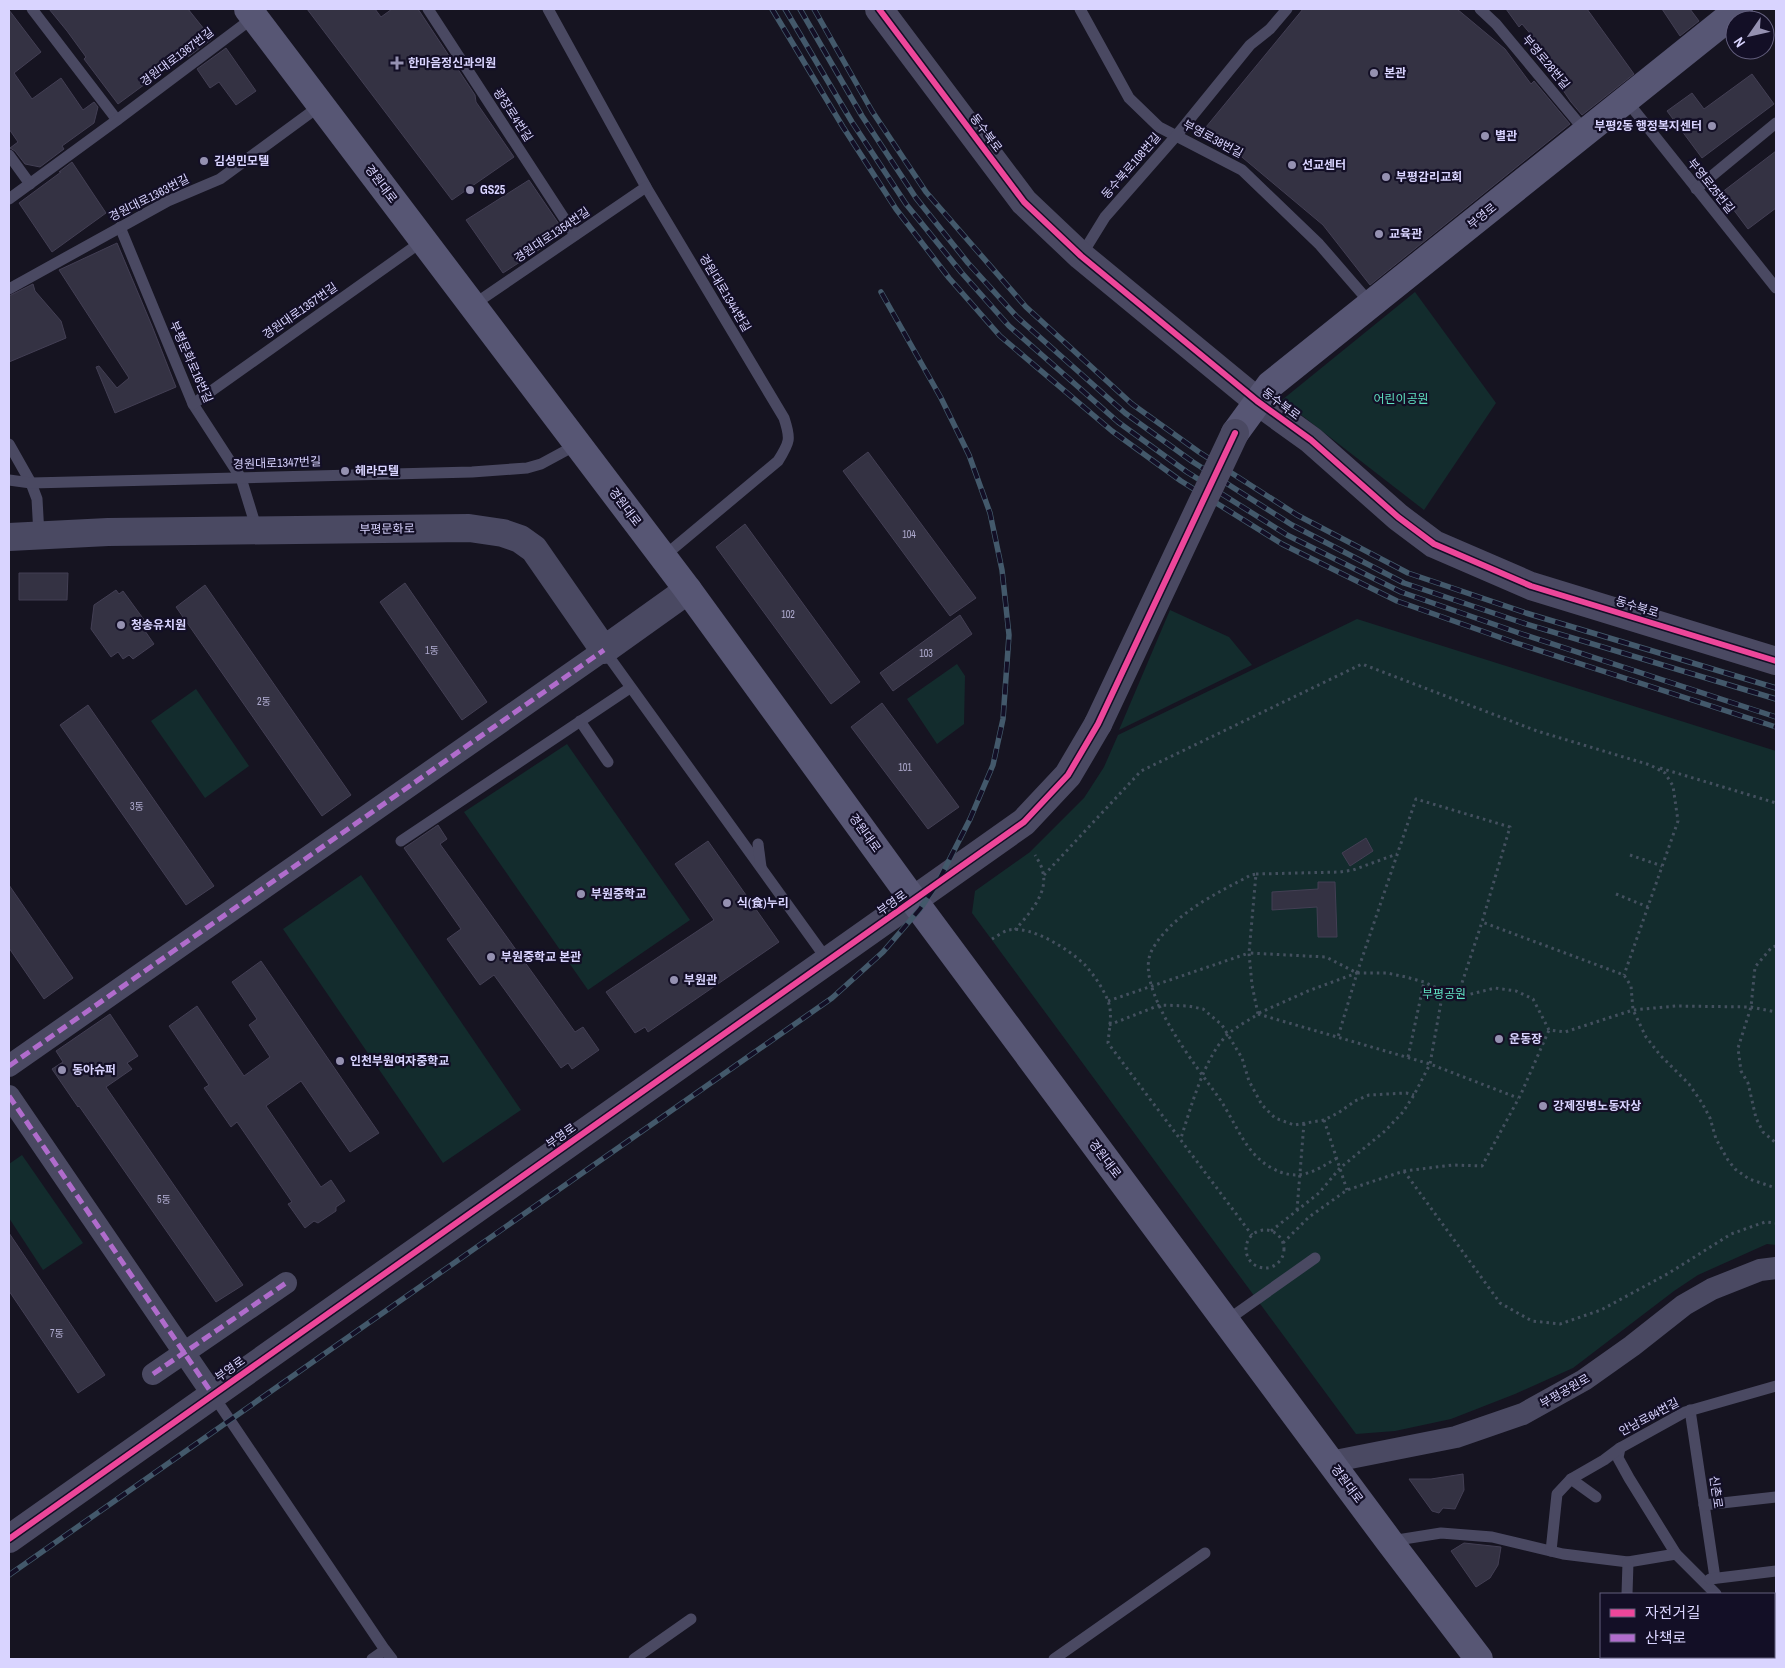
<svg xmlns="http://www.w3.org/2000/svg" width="1785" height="1668" viewBox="0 0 1785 1668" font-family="'Archivo Narrow','Noto Sans KR',sans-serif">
	<rect width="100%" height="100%" fill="#161421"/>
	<!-- green -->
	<g fill="#132c2d">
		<polygon points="1415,292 1496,403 1424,510 1282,400"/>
		<polygon points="1170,610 1229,637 1252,665 1119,730"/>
		<polygon points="1357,619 1776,751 1776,1245 1767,1244 1698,1275 1674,1291 1573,1368 1515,1394 1451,1419 1395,1431 1356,1434 972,913 975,891 1030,852 1084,798 1104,767 1118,735"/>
		<polygon points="957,664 965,676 964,724 937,744 907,699"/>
		<polygon points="196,689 249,766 205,798 151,721"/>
		<polygon points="567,744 690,920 588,990 464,812"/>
		<polygon points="361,875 521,1110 443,1163 283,929"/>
		<polygon points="22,1155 83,1243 43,1270 9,1218 9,1164"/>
	</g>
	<!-- building -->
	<g fill="#343243" stroke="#433f54">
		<polygon points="49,9 188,9 212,39 188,57 186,54 118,104 84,59 86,57 67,31"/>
		<polygon points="307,9 375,9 381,17 392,9 418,9 475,95 476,102 514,157 452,200"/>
		<polygon points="1303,9 1457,9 1505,49 1531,84 1534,81 1570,124 1370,285 1323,225 1206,127"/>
		<polygon points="1506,9 1587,9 1634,74 1582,115 1571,102 1548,68 1554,62 1522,24 1519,27"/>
		<polygon points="1662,9 1690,9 1699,21 1680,36"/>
		<polygon points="9,10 41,52 14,73 32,99 61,78 83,110 94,102 98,107 94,123 62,146 64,149 40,167 25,164 15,151 10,148 18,142 9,129"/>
		<polygon points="226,48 256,91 236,105 219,82 210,88 197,69"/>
		<polygon points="1752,74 1774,104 1702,158 1667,111 1692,93 1704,109"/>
		<polygon points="1776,151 1776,208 1748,229 1721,193"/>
		<polygon points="72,162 106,213 52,252 19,203 61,172 59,172"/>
		<polygon points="529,180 559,224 551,242 503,273 466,220"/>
		<polygon points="117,243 152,326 176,387 115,413 96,367 99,366 117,388 129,378 59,270"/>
		<polygon points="33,284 35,291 61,321 66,338 9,362 9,296"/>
		<polygon points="868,452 976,598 950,616 843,471"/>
		<polygon points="745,524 860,682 831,704 716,547"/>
		<polygon points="19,573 68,573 67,600 19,600"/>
		<polygon points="405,583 487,702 462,720 380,602"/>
		<polygon points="205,585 351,795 322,816 176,607"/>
		<polygon points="116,590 119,594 123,591 150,628 145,631 154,644 133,659 129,655 123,659 118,652 111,657 91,629 94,605"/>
		<polygon points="960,615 972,634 893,691 880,673"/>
		<polygon points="882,703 959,807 928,829 851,727"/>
		<polygon points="88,705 214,886 186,905 60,725"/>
		<polygon points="438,825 447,839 440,844 575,1032 583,1027 599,1050 572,1069 568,1063 561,1068 494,975 480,985 447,939 461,929 404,848"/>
		<polygon points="1366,838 1373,851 1350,866 1342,853"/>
		<polygon points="708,841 779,942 648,1032 645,1027 635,1033 606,992 714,920 675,864"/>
		<polygon points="1318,882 1335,882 1337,937 1318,937 1317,907 1272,910 1272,892 1318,889"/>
		<polygon points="9,885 73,978 44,999 9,948"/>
		<polygon points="261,961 379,1133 350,1152 301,1081 266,1106 321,1187 331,1180 345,1201 336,1207 336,1211 318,1223 314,1221 305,1228 288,1204 292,1202 237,1122 231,1127 204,1088 209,1085 169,1026 197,1006 244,1076 270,1057 249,1025 257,1019 232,982"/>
		<polygon points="110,1014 138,1056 127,1063 132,1069 106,1087 243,1285 216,1302 79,1106 78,1107 52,1069 63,1062 56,1051"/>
		<polygon points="9,1233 105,1375 78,1393 9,1291"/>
		<polygon points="1463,1474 1464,1490 1455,1509 1443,1508 1439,1513 1432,1511 1409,1479 1431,1479"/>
		<polygon points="1464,1543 1501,1547 1498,1565 1490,1578 1476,1587 1451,1551"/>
	</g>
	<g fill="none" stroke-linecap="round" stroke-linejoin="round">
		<!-- path -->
		<g stroke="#44505f" stroke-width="3" stroke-dasharray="2.5 4" stroke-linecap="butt">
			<polyline points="1660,768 1776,803"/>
			<polyline points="1630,855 1662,866"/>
			<polyline points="1256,874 1340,872 1353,870 1397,854"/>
			<polyline points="1044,875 1141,771 1362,664 1537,731 1650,765 1665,773 1673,786 1678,821 1624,975"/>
			<polyline points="1616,894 1648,907"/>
			<path d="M1015,930C1028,915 1048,894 1043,873C1042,866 1038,860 1035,855"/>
			<path d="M992,939C997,936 1004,931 1009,930C1031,925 1070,950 1085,965C1094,975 1103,988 1108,1001C1113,1014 1109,1029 1108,1043L1252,1235"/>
			<polyline points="1776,946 1772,947 1755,967 1751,1007 1738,1048 1741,1071 1748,1083 1756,1118 1763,1132 1776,1143"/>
			<polyline points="1357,973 1416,799 1510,827 1482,922 1624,975 1631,986 1633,1010 1646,1037 1660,1055 1689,1084 1702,1103 1710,1118 1716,1139 1728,1160 1735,1169 1749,1179 1776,1188"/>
			<polyline points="1458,995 1482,922"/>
			<path d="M1108,1001L1249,953L1252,985L1258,1014C1248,1021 1235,1027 1226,1036C1204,1059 1191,1107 1181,1138"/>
			<polyline points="1259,1013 1308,991 1357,973 1338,1037"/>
			<polyline points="1258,1014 1430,1064 1518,1098"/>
			<polyline points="1109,1025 1160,1005 1188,1006 1203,1009 1222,1025 1242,1058 1249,1081 1262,1105 1275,1118 1294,1125 1324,1120 1338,1113 1355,1101 1369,1095 1406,1093 1414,1095"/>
			<polyline points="1408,1057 1424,982"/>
			<polyline points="1324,1120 1347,1190"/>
			<path d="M1337,1158C1314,1172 1297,1183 1270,1167C1245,1153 1235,1121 1219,1098C1198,1068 1132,987 1152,950C1171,915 1217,893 1251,875L1256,874L1249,953L1326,957L1357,973H1387L1406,977L1424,982L1443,991L1458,995H1467L1495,988L1516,991L1533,999L1549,1030L1565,1032L1633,1010L1676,1006L1751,1007L1776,1012"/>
			<polyline points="1404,1171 1500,1303 1532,1321 1560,1324 1601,1310 1669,1273 1731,1234 1765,1222 1776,1223"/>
			<polyline points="1297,1210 1304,1123"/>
			<circle cx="1265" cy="1249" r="19"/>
			<polyline points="1271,1231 1319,1193 1340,1168 1385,1131 1403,1112 1414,1095 1430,1064 1443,991"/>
			<polyline points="1283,1243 1309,1217 1347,1190 1404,1171 1453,1165 1482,1166 1521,1094 1549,1030"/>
		</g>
		<!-- service -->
		<g stroke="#4a4962" stroke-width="11">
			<polyline points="32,9 117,120"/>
			<polyline points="428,9 575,235"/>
			<path d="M548,9L646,187L784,418C791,439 790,442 778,461L663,557"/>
			<polyline points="1080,9 1129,98 1159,127 1242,170 1319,244 1371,304"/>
			<polyline points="1480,9 1496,24 1586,132"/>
			<polyline points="1626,100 1776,288"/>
			<polyline points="9,155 30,184"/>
			<polyline points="1696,189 1776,123"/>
			<polyline points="9,199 117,120 254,17"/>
			<polyline points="120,227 193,404 241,478 257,530"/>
			<polyline points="1081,256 1105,217 1176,136 1250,45 1270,29 1287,9"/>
			<polyline points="9,289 168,201 220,179 321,105"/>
			<polyline points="473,305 646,187"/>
			<polyline points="193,404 424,240"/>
			<polyline points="9,444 31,483 37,499 39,535"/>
			<polyline points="9,480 31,483 472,472 527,468 541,464 578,444"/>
			<polyline points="604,650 828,961"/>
			<polyline points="580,721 608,762"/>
			<polyline points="401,841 630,688"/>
			<polyline points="758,844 761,867"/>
			<polyline points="1226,1321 1315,1258"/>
			<polyline points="213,1395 385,1650"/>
			<polyline points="1690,1410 1715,1578"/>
			<polyline points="1620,1448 1618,1458 1629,1478 1676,1554 1716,1594"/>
			<polyline points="1571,1479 1596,1497"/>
			<polyline points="1704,1505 1776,1497"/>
			<polyline points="1391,1541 1441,1533 1492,1537 1563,1554 1628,1562 1676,1554"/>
			<polyline points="1551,1551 1557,1494 1571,1479 1604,1460 1620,1448 1685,1412 1776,1386"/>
			<polyline points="1710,1579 1776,1571"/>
			<polyline points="1627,1594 1628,1562"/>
			<polyline points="1774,1649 1776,1651"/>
			<polyline points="372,1659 385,1650 392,1659"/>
			<polyline points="634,1659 691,1619"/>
			<polyline points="1054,1659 1205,1553"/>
			<polyline points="1657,1659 1658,1657"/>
		</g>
		<!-- minor -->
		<g stroke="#4a4962" stroke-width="22">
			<polyline points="9,1066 604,650"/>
			<polyline points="9,1096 213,1395"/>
			<polyline points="153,1374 286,1283"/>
			<polyline points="1330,1462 1456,1437 1523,1414 1584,1380 1632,1346 1684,1305 1712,1289 1760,1270 1776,1268"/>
		</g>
		<!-- tertiary -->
		<g stroke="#4a4962" stroke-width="28">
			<polyline points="879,9 1024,202 1081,256 1257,401 1311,440 1398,517 1434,544 1531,586 1776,661"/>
			<polyline points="9,537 108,532 469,528 503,533 520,539 534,549 604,650 688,590"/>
			<polyline points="9,1539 1024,822 1068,775 1098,724"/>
		</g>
		<!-- secondary -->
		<g stroke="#575674" stroke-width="28">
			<polyline points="248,9 688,590 914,901 1389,1541 1479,1659"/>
			<polyline points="1235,433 1270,385 1739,9"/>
		</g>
		<defs>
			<g id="rail">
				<polyline points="772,9 843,127 896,209 949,278 1000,336 1112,431 1181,481 1282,544 1397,601 1516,643 1776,727"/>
				<polyline points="785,9 852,122 906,204 961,272 1009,326 1118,422 1187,472 1287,535 1401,592 1519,633 1776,717"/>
				<polyline points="800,9 862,116 916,198 968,263 1017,317 1125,413 1193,462 1292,525 1404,583 1523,623 1776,699"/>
				<polyline points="814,9 872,111 926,192 1026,307 1132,404 1199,452 1297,515 1408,573 1526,613 1776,688"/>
				<polyline points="9,1575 832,998 883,952 920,909 937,884 970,819 993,765 1003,719 1009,635 1002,570 990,513 969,455 941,398 881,292"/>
			</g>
		</defs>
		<!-- rail casing -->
		<use href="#rail" stroke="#43596b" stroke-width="5.5"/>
		<!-- rail -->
		<use href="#rail" stroke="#130f26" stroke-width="4" stroke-dasharray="11" stroke-linecap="butt"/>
		<!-- tertiary-bridge -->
		<polyline stroke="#4a4962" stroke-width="28" points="1098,724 1235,433"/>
		<!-- quiet -->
		<g stroke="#b06ccc" stroke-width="5" stroke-dasharray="10 5" stroke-linecap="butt">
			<polyline points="9,1066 604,650"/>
			<polyline points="9,1096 213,1395"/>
			<polyline points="153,1374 286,1283"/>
		</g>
		<defs>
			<g id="cycleway">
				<polyline points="879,9 1024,202 1081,256 1257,401 1311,440 1398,517 1434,544 1531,586 1776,661"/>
				<polyline points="9,1539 1024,822 1068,775 1098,724 1235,433"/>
			</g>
		</defs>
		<!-- cycleway casing -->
		<use href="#cycleway" stroke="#130f26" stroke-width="9"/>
		<!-- cycleway -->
		<use href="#cycleway" stroke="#ed469a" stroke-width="6"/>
	</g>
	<!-- markers -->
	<g fill="#9591b1" stroke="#130f26" stroke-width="2">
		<path d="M394.5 55.5h5v5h5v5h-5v5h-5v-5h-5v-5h5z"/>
		<circle cx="1374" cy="73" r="5"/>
		<circle cx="1712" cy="126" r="5"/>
		<circle cx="1485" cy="136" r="5"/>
		<circle cx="204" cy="161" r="5"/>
		<circle cx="1292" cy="165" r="5"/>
		<circle cx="1386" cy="177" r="5"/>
		<circle cx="470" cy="190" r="5"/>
		<circle cx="1379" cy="234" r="5"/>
		<circle cx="345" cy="471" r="5"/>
		<circle cx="121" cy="625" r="5"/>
		<circle cx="581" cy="894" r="5"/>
		<circle cx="727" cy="903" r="5"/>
		<circle cx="491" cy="957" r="5"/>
		<circle cx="674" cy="980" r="5"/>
		<circle cx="1499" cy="1039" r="5"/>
		<circle cx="340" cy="1061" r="5"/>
		<circle cx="62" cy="1070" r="5"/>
		<circle cx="1543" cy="1106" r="5"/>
	</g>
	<g text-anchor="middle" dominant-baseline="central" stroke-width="4.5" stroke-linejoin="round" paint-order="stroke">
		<!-- number labels -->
		<g font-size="10" fill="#b0acd0">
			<text x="909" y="534">104</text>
			<text x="788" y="614">102</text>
			<text x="432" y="650">1동</text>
			<text x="926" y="653">103</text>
			<text x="264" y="701">2동</text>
			<text x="905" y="767">101</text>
			<text x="137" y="806">3동</text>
			<text x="164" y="1199">5동</text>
			<text x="57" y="1333">7동</text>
		</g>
		<!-- street labels -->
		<g font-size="12" fill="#d9d4ff" stroke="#130f26">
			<text transform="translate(177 57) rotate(-37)">경원대로1367번길</text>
			<text transform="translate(1546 62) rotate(50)">부영로28번길</text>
			<text transform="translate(513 115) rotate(57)">광장로4번길</text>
			<text transform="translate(986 133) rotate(53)">동수북로</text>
			<text transform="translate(1213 139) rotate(28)">부영로38번길</text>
			<text transform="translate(1131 166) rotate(-49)">동수북로108번길</text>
			<text transform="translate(381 184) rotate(53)">경원대로</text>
			<text transform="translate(1711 186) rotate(51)">부영로25번길</text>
			<text transform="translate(149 198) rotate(-27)">경원대로1363번길</text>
			<text transform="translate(1482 216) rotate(-39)">부영로</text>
			<text transform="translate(552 235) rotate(-34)">경원대로1354번길</text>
			<text transform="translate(725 293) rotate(59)">경원대로1344번길</text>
			<text transform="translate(300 311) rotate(-35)">경원대로1357번길</text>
			<text transform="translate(191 362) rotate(66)">부평문화로16번길</text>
			<text transform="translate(1281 404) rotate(37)">동수북로</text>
			<text transform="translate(277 463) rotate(-2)">경원대로1347번길</text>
			<text transform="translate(625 507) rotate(53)">경원대로</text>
			<text transform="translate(387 529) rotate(-1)">부평문화로</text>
			<text transform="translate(1637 607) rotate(17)">동수북로</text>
			<text transform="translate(865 833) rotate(54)">경원대로</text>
			<text transform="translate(892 903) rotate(-35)">부영로</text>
			<text transform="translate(561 1136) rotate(-35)">부영로</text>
			<text transform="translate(1105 1159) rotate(53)">경원대로</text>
			<text transform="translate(230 1369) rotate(-35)">부영로</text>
			<text transform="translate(1565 1391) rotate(-30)">부평공원로</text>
			<text transform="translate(1649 1417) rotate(-28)">안남로64번길</text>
			<text transform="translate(1347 1484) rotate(53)">경원대로</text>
			<text transform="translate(1716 1492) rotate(82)">신촌로</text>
		</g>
		<!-- poi labels -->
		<g font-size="12" font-weight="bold" fill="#d9d4ff" stroke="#130f26" text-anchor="start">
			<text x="408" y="63">한마음정신과의원</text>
			<text x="1384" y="73">본관</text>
			<text x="1702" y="126" text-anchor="end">부평2동 행정복지센터</text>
			<text x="1495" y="136">별관</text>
			<text x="214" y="161">김성민모텔</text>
			<text x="1302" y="165">선교센터</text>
			<text x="1396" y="177">부평감리교회</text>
			<text x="480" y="190">GS25</text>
			<text x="1389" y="234">교육관</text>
			<text x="355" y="471">헤라모텔</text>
			<text x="131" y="625">청송유치원</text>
			<text x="591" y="894">부원중학교</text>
			<text x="737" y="903">식(食)누리</text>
			<text x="501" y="957">부원중학교 본관</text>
			<text x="684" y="980">부원관</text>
			<text x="1509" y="1039">운동장</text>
			<text x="350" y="1061">인천부원여자중학교</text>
			<text x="72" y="1070">동아슈퍼</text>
			<text x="1553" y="1106">강제징병노동자상</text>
		</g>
		<!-- park labels -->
		<g font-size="12" fill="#5fe0c0" stroke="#130f26">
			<text x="1401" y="399">어린이공원</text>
			<text x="1444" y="994">부평공원</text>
		</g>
	</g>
	<!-- border -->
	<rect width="1785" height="1668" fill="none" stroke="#d9d4ff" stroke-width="20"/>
	<!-- legend -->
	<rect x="1600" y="1593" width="175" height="65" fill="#130f26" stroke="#625e7d"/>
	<rect x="1610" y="1609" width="25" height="8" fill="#ed469a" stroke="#625e7d"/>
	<text x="1645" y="1618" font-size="15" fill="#d9d4ff">자전거길</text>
	<rect x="1610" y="1634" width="25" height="8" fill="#b06ccc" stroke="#625e7d"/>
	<text x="1645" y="1643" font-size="15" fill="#d9d4ff">산책로</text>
	<!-- north arrow -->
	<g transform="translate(1750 35) rotate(236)"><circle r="24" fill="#130f26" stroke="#625e7d"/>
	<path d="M0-4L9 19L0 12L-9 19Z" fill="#9591b1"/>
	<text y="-8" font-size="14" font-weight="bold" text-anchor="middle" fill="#d9d4ff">N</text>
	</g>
</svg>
